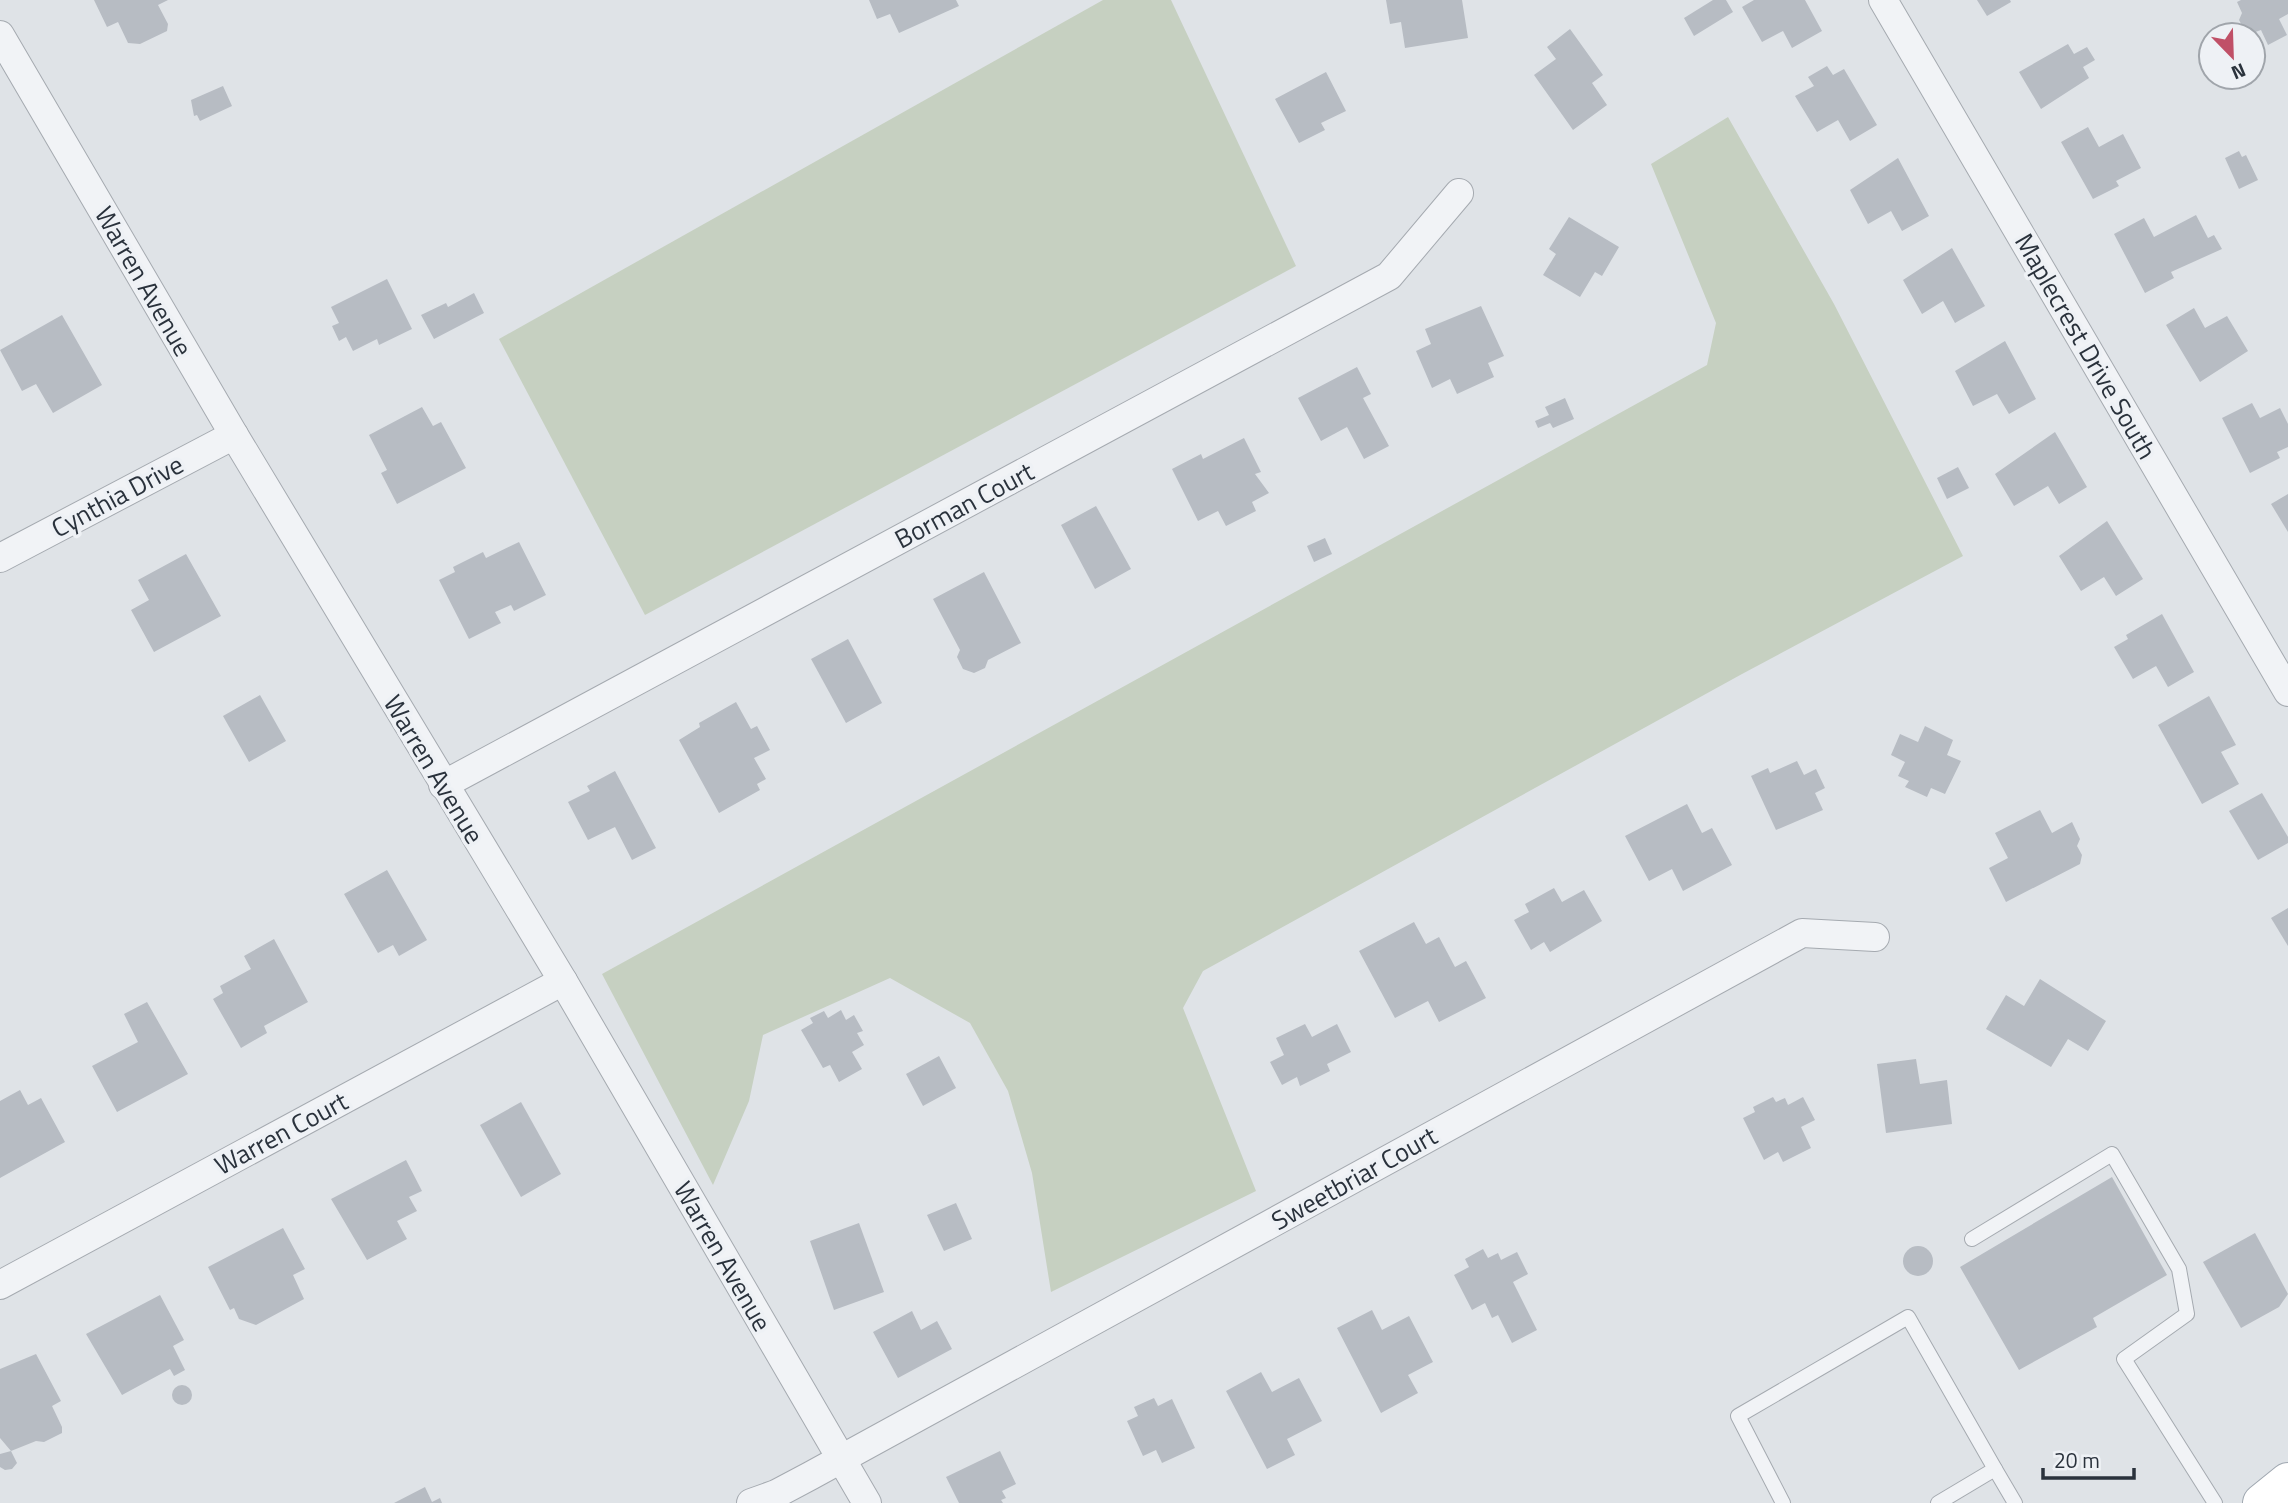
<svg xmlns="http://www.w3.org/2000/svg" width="2288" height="1503" viewBox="0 0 2288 1503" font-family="'Titillium Web',sans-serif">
	<rect width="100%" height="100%" fill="#dfe3e7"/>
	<!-- green -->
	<g fill="#c6d0c1">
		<polygon points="1103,0 1171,0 1296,266 645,615 499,339"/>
		<polygon points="1728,117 1834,304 1963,556 1742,674 1203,971 1183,1008 1256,1191 1051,1292 1032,1173 1008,1091 970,1023 890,978 763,1035 749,1101 713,1185 602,974 1707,365 1716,323 1651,164"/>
	</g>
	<!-- building -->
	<g fill="#b7bcc3">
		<polygon points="94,0 168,0 158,5 168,24 167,31 140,44 128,43 118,22 107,27"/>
		<polygon points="869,0 956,0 959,6 899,33 890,14 877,19"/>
		<polygon points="1386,0 1462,0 1468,38 1405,48 1401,22 1390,24"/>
		<polygon points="1713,0 1726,0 1733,12 1694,36 1684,18"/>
		<polygon points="1754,0 1805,0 1822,31 1792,48 1783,31 1762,42 1742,7"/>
		<polygon points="1977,0 2010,0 2011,2 1987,16"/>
		<polygon points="2241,0 2288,0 2288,14 2279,19 2287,35 2268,45 2261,30 2247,35 2239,20 2242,13 2237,2"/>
		<polygon points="1570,29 1603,75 1592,83 1607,105 1573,130 1534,75 1556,59 1547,47"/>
		<polygon points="2068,44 2074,54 2087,47 2095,60 2083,67 2089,78 2041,109 2019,72"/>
		<polygon points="1827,66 1833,75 1844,69 1877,125 1850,141 1838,120 1817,132 1795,96 1814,86 1808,77"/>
		<polygon points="1326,72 1346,111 1321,123 1325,130 1299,143 1275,99"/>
		<polygon points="223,86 232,106 200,121 197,115 194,116 191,100"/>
		<polygon points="2088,127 2099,147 2123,134 2141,168 2116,181 2119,186 2093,199 2061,142"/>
		<polygon points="2239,151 2242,157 2246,155 2258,180 2239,189 2225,158"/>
		<polygon points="1898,158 1929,216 1902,231 1891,211 1868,224 1850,190"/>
		<polygon points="2196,215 2208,238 2214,235 2222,249 2171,272 2174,278 2145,293 2114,234 2144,218 2154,237"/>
		<polygon points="1569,217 1619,247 1602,276 1595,272 1580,297 1543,275 1556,254 1549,249"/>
		<polygon points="1952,248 1985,306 1955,323 1943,301 1922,314 1903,280"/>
		<polygon points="387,279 412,329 379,345 377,339 353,351 346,337 339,341 332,326 339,323 331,307"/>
		<polygon points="474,293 484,313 434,339 421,315 446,303 448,307"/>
		<polygon points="1481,306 1504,356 1488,363 1494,377 1457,394 1450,379 1432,388 1416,351 1431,344 1425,329"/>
		<polygon points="2194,308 2205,328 2227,316 2248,351 2200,382 2166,325"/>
		<polygon points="62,315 102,385 53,413 36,384 22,391 0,350"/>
		<polygon points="2005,341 2036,399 2009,414 1997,394 1973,406 1955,371"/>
		<polygon points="1357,367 1371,394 1363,398 1389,446 1364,459 1347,427 1321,441 1298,398"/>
		<polygon points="1565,398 1574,419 1553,428 1550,423 1538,428 1535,421 1549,415 1545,407"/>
		<polygon points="2252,403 2260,418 2280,408 2288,424 2288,447 2277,452 2280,458 2250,473 2222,418"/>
		<polygon points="422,407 433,426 441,422 466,468 397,504 381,473 387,470 369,435"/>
		<polygon points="2055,432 2087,487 2059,504 2048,486 2014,506 1995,474"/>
		<polygon points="1244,438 1261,472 1255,474 1269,493 1252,502 1256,511 1226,526 1218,511 1198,521 1172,469 1201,454 1203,459"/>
		<polygon points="1958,467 1969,488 1947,499 1937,478"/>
		<polygon points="2288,494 2288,532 2271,504"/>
		<polygon points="1096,506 1131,569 1095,589 1061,525"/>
		<polygon points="2107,521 2143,579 2116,596 2104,577 2081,591 2059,556"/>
		<polygon points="1325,538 1332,554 1314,562 1307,546"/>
		<polygon points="519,542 546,595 514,611 511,605 495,612 501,623 469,639 439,580 455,572 453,567 483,552 486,558"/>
		<polygon points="186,554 221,616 154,652 131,610 149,600 138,580"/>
		<polygon points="984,572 1021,643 988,660 985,668 974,673 963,669 957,657 960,650 933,599"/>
		<polygon points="2162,614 2194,672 2168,687 2156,666 2133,679 2114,647 2128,639 2126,635"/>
		<polygon points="848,639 882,703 846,723 811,659"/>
		<polygon points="260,695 286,741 249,762 223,716"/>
		<polygon points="2209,696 2236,745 2221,752 2239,784 2202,804 2158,725"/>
		<polygon points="736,702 751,729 757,726 770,750 754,758 766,779 757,784 760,790 719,813 679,740 700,727 699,723"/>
		<polygon points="1925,726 1953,740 1947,755 1961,761 1945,794 1931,788 1927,797 1905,787 1909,781 1898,776 1905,762 1891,755 1900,734 1918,742"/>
		<polygon points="1797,761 1804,775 1816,769 1825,788 1815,793 1823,810 1776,830 1751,776 1768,768 1770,773"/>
		<polygon points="615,771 656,848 632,860 615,827 588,840 568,802 590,791 587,786"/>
		<polygon points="2262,793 2288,837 2288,843 2258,860 2229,811"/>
		<polygon points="1687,804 1702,833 1712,828 1732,865 1683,891 1672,869 1649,881 1625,836"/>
		<polygon points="2040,810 2052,833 2072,822 2080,839 2077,846 2082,855 2080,864 2006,902 1989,868 2008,858 1995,833"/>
		<polygon points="387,870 427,940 399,956 393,945 378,953 344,894"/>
		<polygon points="1554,888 1562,902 1584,890 1602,921 1550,952 1544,942 1531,950 1514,920 1529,912 1525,904"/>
		<polygon points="2288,908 2288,946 2271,918"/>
		<polygon points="1414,922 1426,944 1439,937 1455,967 1466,961 1486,998 1439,1022 1428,1001 1395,1018 1359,951"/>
		<polygon points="274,939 308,1002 264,1026 267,1033 241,1048 213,999 223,993 220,986 251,969 244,956"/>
		<polygon points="2040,979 2106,1021 2088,1051 2068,1039 2051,1067 1986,1029 2006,995 2024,1006"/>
		<polygon points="147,1002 188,1074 117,1112 92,1066 138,1042 124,1014"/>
		<polygon points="841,1010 846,1020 854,1015 863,1031 857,1033 864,1045 852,1052 862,1069 839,1082 830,1065 823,1068 801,1030 813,1023 810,1018 824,1011 828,1018"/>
		<polygon points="1305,1024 1312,1037 1337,1024 1351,1052 1327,1064 1330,1071 1300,1086 1297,1077 1282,1085 1270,1062 1284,1055 1276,1038"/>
		<polygon points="939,1056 956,1088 923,1106 906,1074"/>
		<polygon points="1916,1059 1920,1084 1947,1080 1952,1124 1886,1133 1877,1064"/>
		<polygon points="20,1090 28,1105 41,1098 65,1142 0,1178 0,1101"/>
		<polygon points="1773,1097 1776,1102 1785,1098 1788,1105 1803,1097 1815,1120 1801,1127 1811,1148 1783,1162 1778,1152 1764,1160 1743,1118 1755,1112 1753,1107"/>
		<polygon points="521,1102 561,1174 521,1197 480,1125"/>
		<polygon points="406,1160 422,1191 409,1197 417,1211 397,1221 407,1239 367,1260 331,1199"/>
		<polygon points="2112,1177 2167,1275 2093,1318 2097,1327 2019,1370 1960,1267"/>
		<polygon points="956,1203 972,1239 944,1251 927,1215"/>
		<polygon points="859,1223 884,1292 834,1310 810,1241"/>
		<polygon points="283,1228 305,1269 293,1275 304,1299 256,1325 239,1319 234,1308 230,1310 208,1267"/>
		<polygon points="2255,1233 2288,1294 2279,1307 2241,1328 2203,1262"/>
		<circle cx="1918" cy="1261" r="15"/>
		<polygon points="1483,1249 1488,1258 1498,1253 1501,1260 1517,1252 1528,1274 1513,1282 1537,1330 1512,1343 1498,1315 1492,1318 1485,1303 1472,1310 1454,1275 1469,1267 1465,1259"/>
		<polygon points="160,1295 184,1340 173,1346 185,1370 174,1376 170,1369 122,1395 86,1334"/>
		<polygon points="1372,1310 1382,1330 1409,1316 1433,1362 1408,1375 1418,1393 1381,1413 1337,1328"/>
		<polygon points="912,1311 921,1330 937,1321 952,1349 898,1378 873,1332"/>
		<polygon points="36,1354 61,1401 52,1406 62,1427 62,1433 44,1442 36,1441 11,1451 17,1463 12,1469 5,1470 0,1467 0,1454 11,1451 0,1438 0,1369"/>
		<polygon points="1261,1372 1272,1392 1299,1378 1322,1421 1287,1439 1295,1455 1267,1469 1226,1391"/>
		<circle cx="182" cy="1395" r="10"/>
		<polygon points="1154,1398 1158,1406 1172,1399 1195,1448 1162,1463 1156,1450 1143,1456 1127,1421 1138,1416 1134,1407"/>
		<polygon points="1000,1451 1016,1484 1002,1491 1006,1498 1001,1500 1003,1503 959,1503 946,1477"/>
		<polygon points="425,1487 432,1502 440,1498 442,1503 394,1503"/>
	</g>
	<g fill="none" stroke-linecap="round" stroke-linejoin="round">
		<defs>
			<g id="lane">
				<polyline points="1972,1239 2112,1154 2179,1269 2187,1314 2124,1359 2215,1503"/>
				<polyline points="1783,1503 1738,1416 1908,1317 1995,1469"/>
				<polyline points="1938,1503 1995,1469 2015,1503"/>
			</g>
			<g id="street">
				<polyline points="1883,0 2288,692"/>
				<polyline points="0,35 234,435 563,981 867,1503"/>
				<polyline points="0,558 234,435"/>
				<polyline points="443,785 1389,276 1459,193"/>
				<polyline points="0,1285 563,981"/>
				<polyline points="751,1503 776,1494 810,1476 1802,933 1875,937"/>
			</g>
			<polyline id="primary" points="2262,1503 2288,1482"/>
		</defs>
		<!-- lane casing -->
		<use href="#lane" stroke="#a5aab0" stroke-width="16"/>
		<!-- street casing -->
		<use href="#street" stroke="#a5aab0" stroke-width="30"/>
		<!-- primary casing -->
		<use href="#primary" stroke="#a0a8b1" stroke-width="40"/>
		<!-- lane -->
		<use href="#lane" stroke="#f1f3f6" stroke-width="14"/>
		<!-- street -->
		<use href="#street" stroke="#f1f3f6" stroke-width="28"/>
		<!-- primary -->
		<use href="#primary" stroke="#fff" stroke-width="38"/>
	</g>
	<g text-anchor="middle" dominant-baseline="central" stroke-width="7" stroke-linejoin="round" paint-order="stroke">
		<!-- street labels -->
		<g font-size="26" fill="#2a323c" stroke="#eef1f5">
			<text transform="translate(144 281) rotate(60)">Warren Avenue</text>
			<text transform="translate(2086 346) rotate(60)">Maplecrest Drive South</text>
			<text transform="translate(117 496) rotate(-28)">Cynthia Drive</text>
			<text transform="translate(964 505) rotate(-28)">Borman Court</text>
			<text transform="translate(434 769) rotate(59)">Warren Avenue</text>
			<text transform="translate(281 1133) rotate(-28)">Warren Court</text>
			<text transform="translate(1354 1178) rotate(-29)">Sweetbriar Court</text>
			<text transform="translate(723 1256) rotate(60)">Warren Avenue</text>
		</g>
	</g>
	<!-- north arrow -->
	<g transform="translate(2232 56) rotate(157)"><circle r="33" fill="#eef1f5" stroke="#a0a5ab" stroke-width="2"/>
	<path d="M0-5L12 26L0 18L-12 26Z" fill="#c05067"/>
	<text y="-10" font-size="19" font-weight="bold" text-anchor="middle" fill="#2a323c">N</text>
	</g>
	<!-- scale -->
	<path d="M2043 1468v10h91v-10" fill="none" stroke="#2a323c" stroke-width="3.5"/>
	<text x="2054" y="1468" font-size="21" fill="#2a323c" stroke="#eef1f5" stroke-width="5" paint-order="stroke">20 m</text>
</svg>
